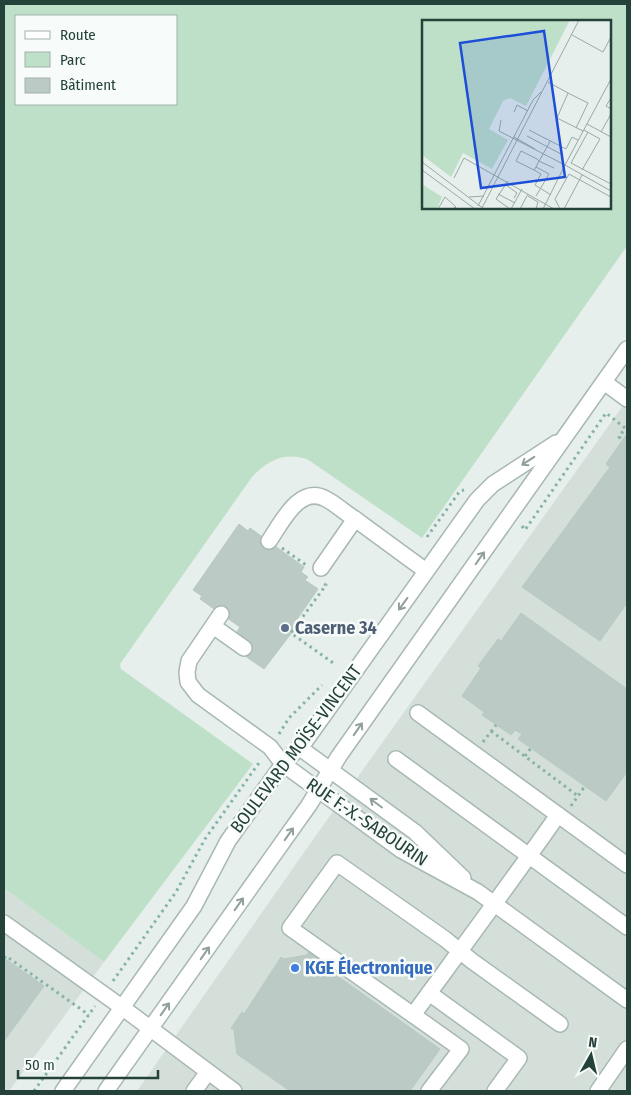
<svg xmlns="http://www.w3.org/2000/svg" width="631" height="1095" viewBox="0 0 631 1095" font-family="'Fira Sans Condensed',sans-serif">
	<rect width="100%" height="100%" fill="#e6efeb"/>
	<!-- built -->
	<g fill="#d4dfda">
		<polygon points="627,400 627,1091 137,1091 312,841"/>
		<polygon points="4,888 104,962 9,1091 4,1091"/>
	</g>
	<!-- green -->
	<path fill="#bfe0c8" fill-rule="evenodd" d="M4,4H627V246L422,538L307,459C284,452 268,460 252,477L120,664L121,669L253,764L104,962L4,888ZM16,16H176V104H16ZM424,21H610V208H424Z"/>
	<!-- building -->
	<g fill="#bbcac4" stroke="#b8c9c2">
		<polygon points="626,435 627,603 600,641 522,587 610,467 606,464"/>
		<polygon points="239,524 248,531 250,528 304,567 301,572 308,577 305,580 318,589 293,625 296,627 264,669 241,653 235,635 240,627 200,599 202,596 193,590"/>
		<polygon points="521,613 627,689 627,772 606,801 518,739 522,734 515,730 511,735 482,715 484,712 462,696 481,668 478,666 498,639 501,641"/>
		<polygon points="309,952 331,968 329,970 440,1049 410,1091 290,1091 237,1054 234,1030 231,1028 242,1012 244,1014 281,957 284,959 307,955"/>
		<polygon points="4,958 44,986 4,1041"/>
	</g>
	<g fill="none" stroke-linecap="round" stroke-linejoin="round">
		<defs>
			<g id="minor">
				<polyline points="604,382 627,399"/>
				<path d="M269,541C281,524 299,484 326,499C336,504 345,513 355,519"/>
				<polyline points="321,568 355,519 426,571"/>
				<polyline points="221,614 189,661 187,672 188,682 198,695 270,747 283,764 401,850 478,892 627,1000"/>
				<polyline points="213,626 244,648"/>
				<polyline points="418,713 627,865"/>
				<polyline points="300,748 415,832 463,878"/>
				<polyline points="396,759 627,927"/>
				<path d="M558,815C511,882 462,948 413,1015L290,928L337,863L445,939L472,961L560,1024"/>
				<polyline points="4,923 123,1008 234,1091"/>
				<polyline points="429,993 519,1058 495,1091"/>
				<polyline points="413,1015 461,1049 429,1091"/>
				<polyline points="63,1091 194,906 228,841 283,764 306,740 477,500 493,484 556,443"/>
				<polyline points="106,1091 309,805 339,756 627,349"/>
				<polyline points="194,1091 208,1072"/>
				<polyline points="598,1091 627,1049"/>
			</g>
		</defs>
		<!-- minor casing -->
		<use href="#minor" stroke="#a8b8b2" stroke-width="18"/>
		<!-- path -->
		<g stroke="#86b3a5" stroke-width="3" stroke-dasharray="2.5 4" stroke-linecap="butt">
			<polyline points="522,526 525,530 606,413 625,428 619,437 623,440"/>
			<polyline points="427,537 460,491 464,490"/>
			<polyline points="282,548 306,565"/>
			<polyline points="324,584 326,585 291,633 336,665"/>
			<polyline points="491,731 578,796"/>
			<polyline points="279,734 289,718 322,685"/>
			<polyline points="483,742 496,725"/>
			<polyline points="525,756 531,748"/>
			<polyline points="571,806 585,786"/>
			<polyline points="4,958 6,956 89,1015"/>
			<polyline points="113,981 176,892 205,839 261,760"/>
			<polyline points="34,1091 95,1006"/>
		</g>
		<!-- minor -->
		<use href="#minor" stroke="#fff" stroke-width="15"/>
	</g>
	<!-- one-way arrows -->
	<defs><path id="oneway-shaft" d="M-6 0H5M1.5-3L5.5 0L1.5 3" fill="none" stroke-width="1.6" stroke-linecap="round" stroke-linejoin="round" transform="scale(1.25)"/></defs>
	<g stroke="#92a09c">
		<use href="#oneway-shaft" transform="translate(528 461) rotate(147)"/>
		<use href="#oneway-shaft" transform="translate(480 558) rotate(-55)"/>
		<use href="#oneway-shaft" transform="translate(403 604) rotate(126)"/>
		<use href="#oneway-shaft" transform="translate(358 729) rotate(-55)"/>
		<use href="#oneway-shaft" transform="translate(376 803) rotate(-143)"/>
		<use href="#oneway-shaft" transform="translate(289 834) rotate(-55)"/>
		<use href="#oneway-shaft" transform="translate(239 904) rotate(-55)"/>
		<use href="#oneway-shaft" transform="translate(205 953) rotate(-55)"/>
		<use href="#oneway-shaft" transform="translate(165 1009) rotate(-55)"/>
	</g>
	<!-- markers -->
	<circle fill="#5c6f8a" stroke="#f7fbf9" stroke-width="2" cx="285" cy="628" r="5"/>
	<circle fill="#3f7fe0" stroke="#f7fbf9" stroke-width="2" cx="295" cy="968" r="5"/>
	<g text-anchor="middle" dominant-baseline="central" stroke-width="5" stroke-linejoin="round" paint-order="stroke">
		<!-- service labels -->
		<g font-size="18" font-weight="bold" fill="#4e5e75" stroke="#f7fbf9" text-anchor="start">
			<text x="295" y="628">Caserne 34</text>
		</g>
		<!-- street labels -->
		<g font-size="18" fill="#24423a" stroke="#f7fbf9">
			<text transform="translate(296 749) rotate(-53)">BOULEVARD MOÏSE-VINCENT</text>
			<text transform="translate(367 822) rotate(34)">RUE F.-X.-SABOURIN</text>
		</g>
		<!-- shop labels -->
		<g font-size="18" font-weight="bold" fill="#366cbe" stroke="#f7fbf9" text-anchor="start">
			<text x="305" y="968">KGE Électronique</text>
		</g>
	</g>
	<!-- overview -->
	<g transform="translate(422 20)">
		<rect width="189" height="189" fill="#e6efeb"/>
		<path d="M0,0H148L104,86L88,78L81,81L67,109L86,120L70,149L41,133L29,157L0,135ZM0,164L20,177L15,189H0Z" fill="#bfe0c8"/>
		<path fill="none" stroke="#98aaa4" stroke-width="1" d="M150,15L181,32L189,17M126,62L146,73L135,98L161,111M146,73L166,83L154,108M189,78L184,86L189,89M92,92L95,85L106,91M79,100L77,111L143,145L189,59M165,104L189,117M107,110L144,129L150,117L156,120M166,112L149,143L189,164M179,112L189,94M105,116L139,134M92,117L113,129M128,121L125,127L120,136L117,141L114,147L112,150L94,141L99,131L115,139L117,141L119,142L132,148M0,142L62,189M0,150L53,189M112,150L119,154L113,165L129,175M160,150L178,119L162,110M32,158L42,138L132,189M86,161L74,179L88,189M84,165L95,173L92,178M76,174L93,183M106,176L116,182L114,189M114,176L127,154L114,147M47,177L62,176M56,186L111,80L119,72M60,188L157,0M16,189L23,177L34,187L30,189M89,189L100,169M98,189L106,174M121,189L143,145L189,171M138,189L133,179L147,154L189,177M142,189L160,155"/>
		<path fill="#1d4ed8" fill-opacity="0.15" stroke="#1d4ed8" stroke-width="2.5" d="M122,11L143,157L59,168L38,23Z"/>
		<rect width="189" height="189" fill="none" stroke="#24423a" stroke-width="2.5"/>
	</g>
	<!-- border -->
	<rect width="631" height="1095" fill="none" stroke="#24423a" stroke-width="10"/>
	<!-- legend -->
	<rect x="15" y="15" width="162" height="90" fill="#f7fbf9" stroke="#a3b1ad"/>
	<rect x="25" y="31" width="25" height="8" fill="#ffffff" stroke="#a3b1ad"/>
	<text x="60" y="40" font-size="15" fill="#24423a">Route</text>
	<rect x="25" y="52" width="25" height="15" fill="#bfe0c8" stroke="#a3b1ad"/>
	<text x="60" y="65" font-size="15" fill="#24423a">Parc</text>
	<rect x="25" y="78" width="25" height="15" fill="#bbcac4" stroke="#a3b1ad"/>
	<text x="60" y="90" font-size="15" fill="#24423a">Bâtiment</text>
	<!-- north arrow -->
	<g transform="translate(591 1055) rotate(8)" stroke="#f7fbf9" stroke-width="4" paint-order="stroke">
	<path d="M0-4L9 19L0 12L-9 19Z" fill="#24423a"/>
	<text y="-8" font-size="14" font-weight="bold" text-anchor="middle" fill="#24423a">N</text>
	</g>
	<!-- scale -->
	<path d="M18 1070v8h140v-8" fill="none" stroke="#24423a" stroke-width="2.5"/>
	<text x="25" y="1070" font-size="15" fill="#24423a" stroke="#f7fbf9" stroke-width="4" paint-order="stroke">50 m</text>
</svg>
